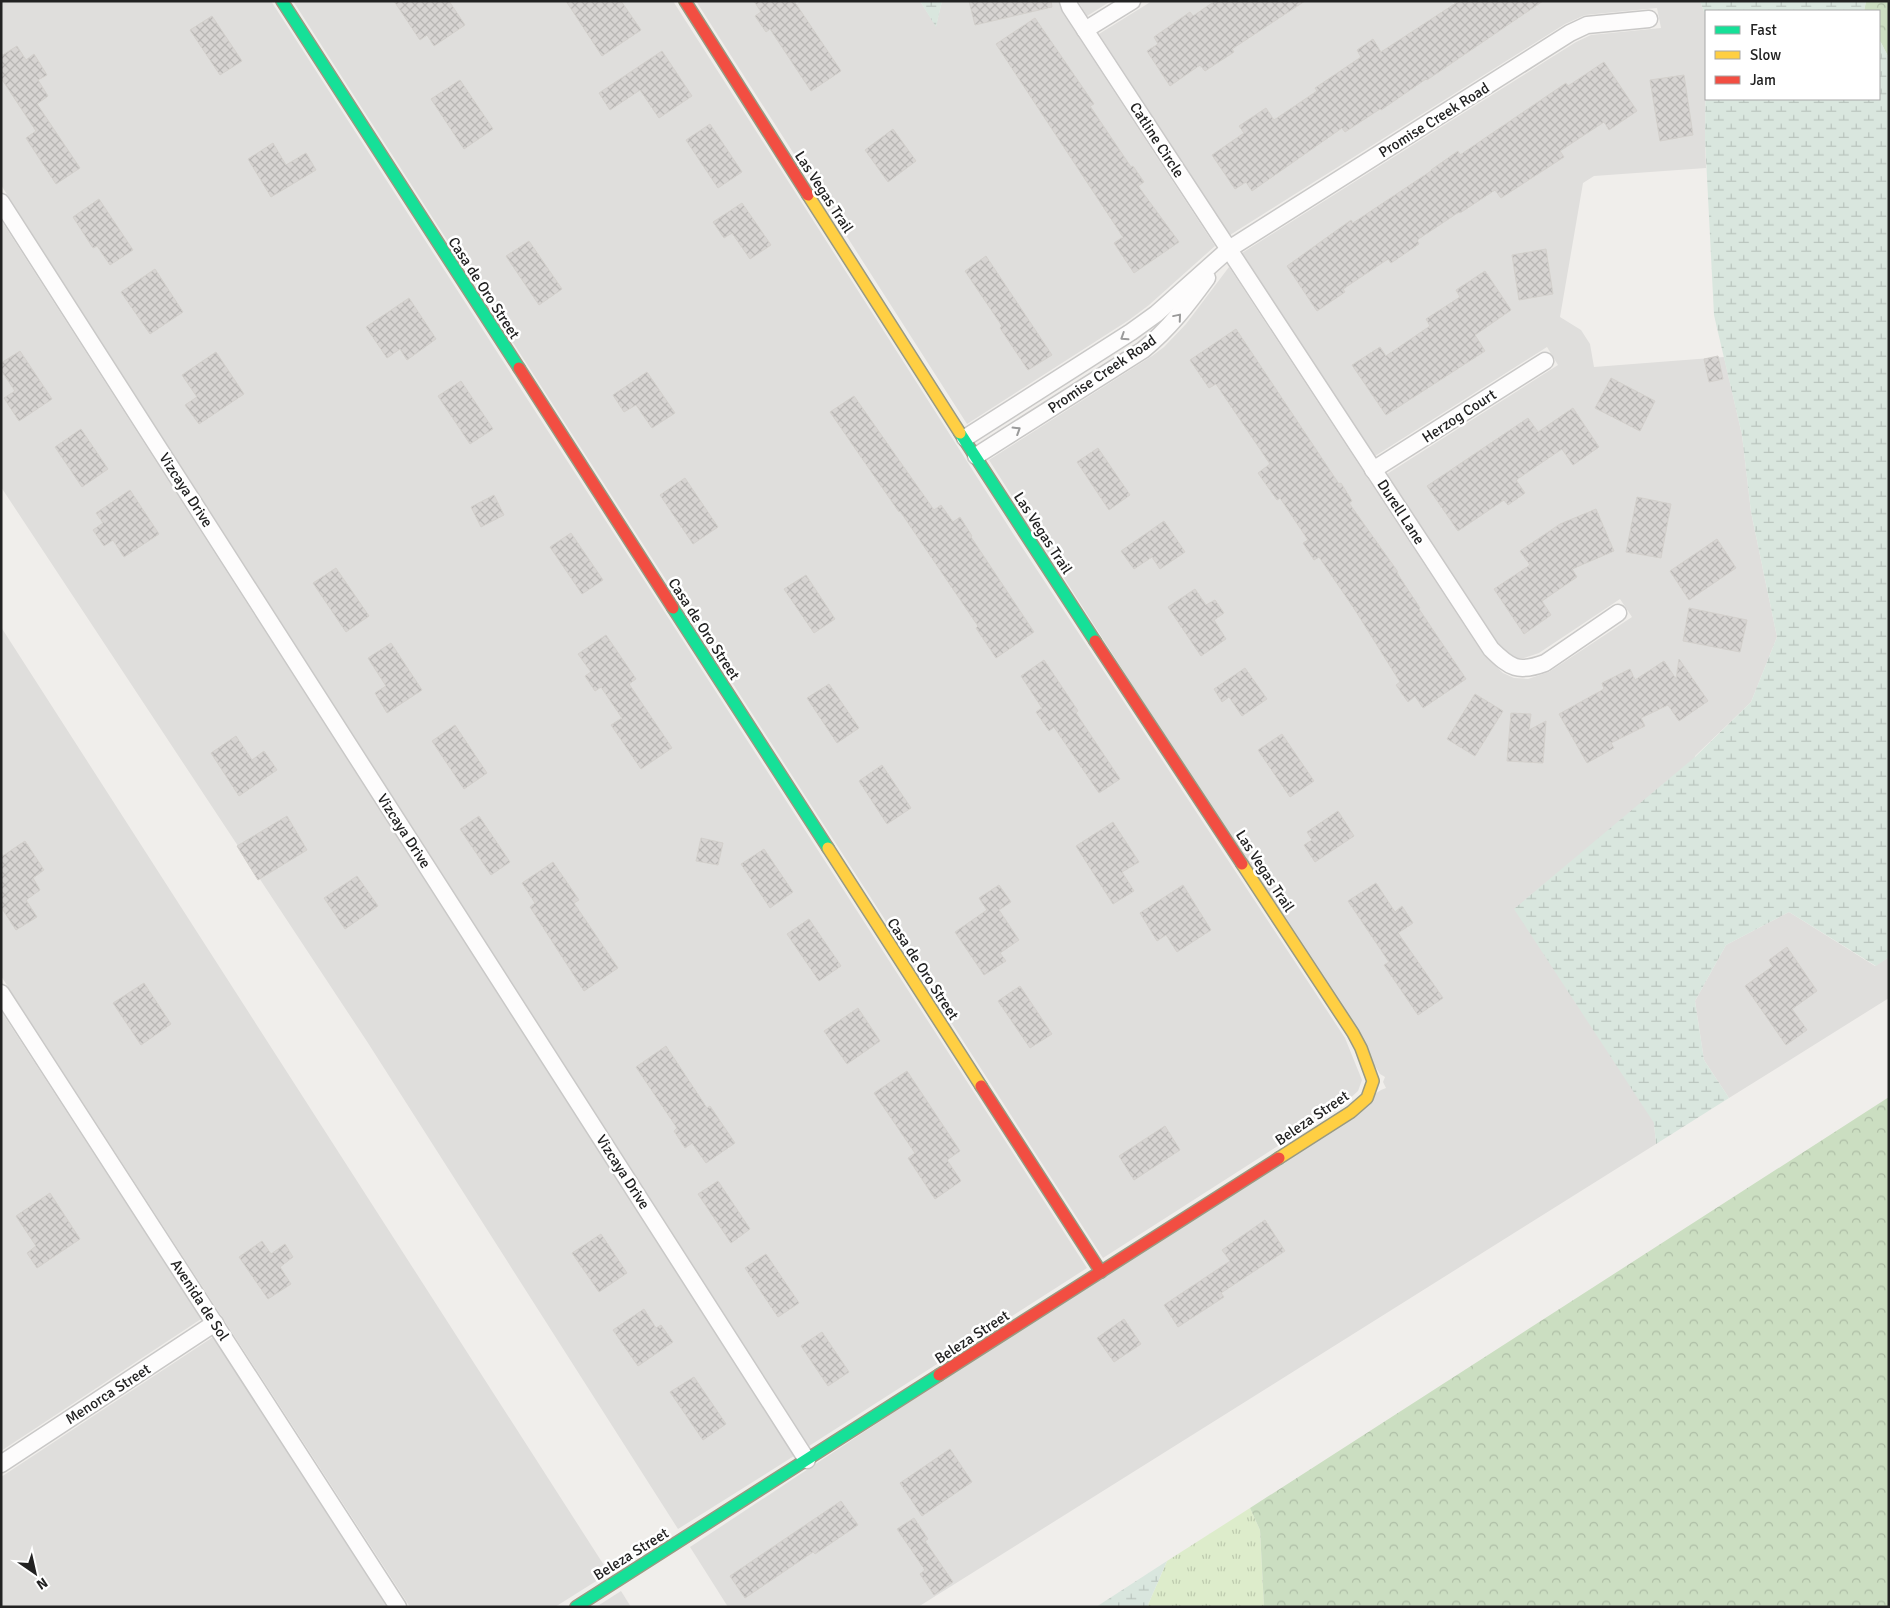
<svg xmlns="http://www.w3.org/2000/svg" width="1890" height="1608" viewBox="0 0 1890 1608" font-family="Signika,sans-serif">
	<defs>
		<pattern id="grass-tufts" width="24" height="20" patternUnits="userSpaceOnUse" patternTransform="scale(1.25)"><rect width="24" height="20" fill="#ddeccb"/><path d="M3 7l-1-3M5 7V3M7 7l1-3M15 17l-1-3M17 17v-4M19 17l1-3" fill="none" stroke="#bdcaae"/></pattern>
		<pattern id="forest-crowns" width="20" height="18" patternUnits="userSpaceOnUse" patternTransform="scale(1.25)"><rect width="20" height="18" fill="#cbdec1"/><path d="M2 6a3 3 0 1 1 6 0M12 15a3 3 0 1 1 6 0" fill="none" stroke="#aebea6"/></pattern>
		<pattern id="wetland-marsh" width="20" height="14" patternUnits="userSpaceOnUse" patternTransform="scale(1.25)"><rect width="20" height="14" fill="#d9e6de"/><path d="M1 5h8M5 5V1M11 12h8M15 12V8" fill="none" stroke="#bac5be"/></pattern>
		<pattern id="building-cross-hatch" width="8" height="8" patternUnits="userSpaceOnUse" patternTransform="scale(1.25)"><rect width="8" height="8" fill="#d7d4d2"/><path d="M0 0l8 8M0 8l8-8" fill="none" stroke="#b8b6b4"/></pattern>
	</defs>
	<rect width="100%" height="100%" fill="#f0eeeb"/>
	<!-- residential -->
	<g fill="#dfdedc">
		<polygon points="1,1 271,1 1087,1268 809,1446 1,185"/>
		<polygon points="293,1 673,1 1014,535 1345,1038 1362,1080 1358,1091 1345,1103 1103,1258"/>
		<polygon points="696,1 920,1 936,26 942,1 1058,1 1062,12 1215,246 1149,305 1129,320 967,424"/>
		<polygon points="1078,1 1111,1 1087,16"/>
		<polygon points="1152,1 1700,1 1706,17 1705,138 1706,168 1594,176 1583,183 1560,317 1581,330 1590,344 1594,367 1724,357 1742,435 1751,512 1777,637 1751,702 1695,756 1654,1123 1656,1144 918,1607 728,1607 690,1547 1381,1090 1386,1088 1383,1082 1385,1077 1380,1074 989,460 1152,356 1164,347 1186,324 1229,267 1483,654 1503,673 1514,678 1528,679 1549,672 1632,617 1620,599 1539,653 1524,658 1517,658 1510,655 1498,643 1387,474 1558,365 1547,347 1375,456 1242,253 1576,42 1591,35 1661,28 1657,8 1585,15 1565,24 1230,235 1099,34"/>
		<polygon points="1,220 794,1456 678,1529 368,1043 1,487"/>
		<polygon points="1,627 609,1573 555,1607 410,1607 1,976"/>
		<polygon points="1789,912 1875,966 1889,957 1889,998 1729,1098 1704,1060 1695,1001 1726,945"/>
		<polygon points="1,1011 201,1319 1,1451"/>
		<polygon points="213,1337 387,1607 1,1607 1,1477"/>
		<polygon points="621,1591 631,1607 596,1607"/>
	</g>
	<!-- grass -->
	<polygon fill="url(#grass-tufts)" points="1250,1508 1260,1530 1264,1607 1147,1607 1167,1561"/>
	<!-- forest -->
	<g fill="url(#forest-crowns)">
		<polygon points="1866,1 1889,1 1889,58 1879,39 1879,11 1864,11"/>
		<polygon points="1889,1097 1889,1607 1264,1607 1260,1530 1250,1508"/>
	</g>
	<!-- wetland -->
	<g fill="url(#wetland-marsh)">
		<polygon points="920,1 942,1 936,27"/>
		<polygon points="1700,1 1866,1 1864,11 1706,11 1706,17"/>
		<polygon points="1879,39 1889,58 1889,957 1876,966 1789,912 1726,945 1695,1001 1704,1060 1729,1098 1656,1144 1654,1123 1514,909 1695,757 1751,702 1777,637 1751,512 1742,435 1714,315 1705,138 1706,46 1706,99 1879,99"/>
		<polygon points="1167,1561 1147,1607 1096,1607"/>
	</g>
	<!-- building -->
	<g fill="url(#building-cross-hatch)" stroke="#d3d0cc">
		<polygon points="394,1 449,1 465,25 434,46 427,35 420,40"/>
		<polygon points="566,1 621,1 641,30 602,56"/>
		<polygon points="754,1 794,1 841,71 811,91 770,29 766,32 755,16 761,12"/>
		<polygon points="969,1 1051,1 1052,7 975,25"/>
		<polygon points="1215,1 1305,1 1232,49 1234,52 1205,71 1200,65 1170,86 1147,51 1158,44 1154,37 1190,12 1193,16"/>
		<polygon points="1459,1 1543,1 1427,80 1426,79 1381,110 1380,109 1345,132 1342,128 1252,191 1246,182 1235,189 1212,155 1244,133 1239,126 1266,108 1274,120 1317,91 1315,88 1361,57 1357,50 1373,39 1381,52"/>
		<polygon points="212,16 242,61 220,75 190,30"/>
		<polygon points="1035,18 1094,104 1090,106 1131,167 1133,166 1144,182 1138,186 1179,242 1134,273 1114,243 1123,237 996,44"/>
		<polygon points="17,46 26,60 34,54 47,75 38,80 48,96 37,104 80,168 56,184 26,138 36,131 1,78 1,56"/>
		<polygon points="662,51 692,96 659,118 640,90 610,110 599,93"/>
		<polygon points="1604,62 1637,111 1609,130 1604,122 1560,151 1564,157 1501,198 1495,190 1460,213 1459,212 1417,240 1419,244 1391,263 1388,259 1343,289 1345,292 1317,311 1287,266 1351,220 1353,223 1431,171 1431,170 1458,151 1460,155 1566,83 1568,86"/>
		<polygon points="1684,75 1693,135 1660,141 1650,80"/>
		<polygon points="460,80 493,129 464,149 431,99"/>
		<polygon points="710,124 742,172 718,188 686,140"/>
		<polygon points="893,129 916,161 888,182 865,150"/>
		<polygon points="273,143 286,165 306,153 316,170 271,197 248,159"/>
		<polygon points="99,199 133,250 110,265 97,246 93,248 73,217"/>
		<polygon points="742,203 771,245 750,259 732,233 724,238 713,222"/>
		<polygon points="529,241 562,289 539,305 506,256"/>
		<polygon points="1546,249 1553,294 1519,300 1512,255"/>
		<polygon points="986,256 1052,355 1028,370 1000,328 1002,326 965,271"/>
		<polygon points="155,269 183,312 150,334 121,292"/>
		<polygon points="1485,271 1511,310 1475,335 1485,351 1386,415 1352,365 1380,347 1386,356 1430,326 1426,319 1460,297 1456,290"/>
		<polygon points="409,298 436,339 407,360 400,349 387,358 366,327"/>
		<polygon points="1236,329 1339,484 1341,483 1352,501 1349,503 1398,572 1397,573 1420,608 1419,609 1466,679 1423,708 1415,696 1408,702 1396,685 1400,682 1355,610 1319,557 1314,560 1303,543 1308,540 1280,498 1277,500 1258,473 1270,464 1216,384 1209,388 1190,360"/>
		<polygon points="20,351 52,399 19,421 4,398 15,391 1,370 1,363"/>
		<polygon points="216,352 244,394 199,424 185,405 197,397 182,375"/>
		<polygon points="1718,356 1723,379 1709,382 1704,359"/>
		<polygon points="647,372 675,413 652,428 636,405 624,412 613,395"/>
		<polygon points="1611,378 1655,401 1640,431 1595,408"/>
		<polygon points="461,381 493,429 470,444 438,396"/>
		<polygon points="854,396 934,510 941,505 953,522 960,517 972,536 971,537 1034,632 996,658 976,628 978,626 900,511 899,512 830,412"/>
		<polygon points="1573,408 1599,447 1573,465 1562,449 1516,480 1525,493 1508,505 1504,500 1458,531 1427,486 1528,418 1538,432"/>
		<polygon points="81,429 108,469 82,487 55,447"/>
		<polygon points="1098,448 1130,495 1109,510 1077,462"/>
		<polygon points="685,478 718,527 693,544 660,495"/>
		<polygon points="130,490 159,534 124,557 113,540 104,546 93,530 103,523 96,513"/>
		<polygon points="494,495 504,515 481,527 471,507"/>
		<polygon points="1637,497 1671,504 1661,558 1626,552"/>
		<polygon points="1596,509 1614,551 1572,569 1577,577 1542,601 1551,615 1524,634 1494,589 1530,565 1520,551 1560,524"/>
		<polygon points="1164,521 1185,552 1160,569 1152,557 1134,569 1121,551"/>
		<polygon points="571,533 603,580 582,594 550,547"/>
		<polygon points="1717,539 1736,568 1689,600 1670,571"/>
		<polygon points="336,568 369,616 346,632 313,583"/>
		<polygon points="806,575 835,619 814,633 784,589"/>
		<polygon points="1195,589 1206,605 1215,600 1224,613 1214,620 1226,639 1201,656 1168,607"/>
		<polygon points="1689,608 1747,620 1740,652 1683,641"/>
		<polygon points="606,635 636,679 629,684 672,748 641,769 611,725 622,718 601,687 595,691 585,676 591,672 578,654"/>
		<polygon points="391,643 422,690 387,713 375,693 386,686 368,658"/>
		<polygon points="1679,659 1708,701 1679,721 1668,705 1641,718 1645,726 1611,743 1614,748 1587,763 1559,714 1604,689 1602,683 1630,669 1635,680 1664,661 1676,679"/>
		<polygon points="1044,660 1078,711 1076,713 1120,779 1099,793 1054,727 1049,731 1036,712 1042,708 1021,676"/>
		<polygon points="1245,668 1267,699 1242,716 1229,697 1222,702 1214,689"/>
		<polygon points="829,684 859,728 837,743 807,698"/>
		<polygon points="1475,694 1503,711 1475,756 1447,739"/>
		<polygon points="1511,713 1531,714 1529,730 1546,721 1543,763 1507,761"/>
		<polygon points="455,725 487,773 464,789 432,741"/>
		<polygon points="1282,734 1314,781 1290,797 1258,750"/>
		<polygon points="236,736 252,760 264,751 277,770 239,796 211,753"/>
		<polygon points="882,765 911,808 887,824 859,781"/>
		<polygon points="1338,811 1354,836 1315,862 1304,845 1312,840 1307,832"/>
		<polygon points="287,816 307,850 258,880 237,846"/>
		<polygon points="479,816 510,862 491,875 460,829"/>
		<polygon points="1113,822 1139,862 1122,872 1134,891 1113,904 1076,846"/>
		<polygon points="701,838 723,843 718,865 696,861"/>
		<polygon points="25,841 44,870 33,878 40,890 26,900 37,917 16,930 1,907 1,857"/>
		<polygon points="764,849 793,892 770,908 741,864"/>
		<polygon points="553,862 579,900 574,903 618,968 584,991 530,907 535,903 522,883"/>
		<polygon points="357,876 378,906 345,929 324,898"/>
		<polygon points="1376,883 1395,912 1402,906 1413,923 1398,933 1443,998 1418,1015 1384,965 1389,962 1348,901"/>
		<polygon points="999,885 1011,902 999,910 1019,940 1000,953 1006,961 984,975 955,932 987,910 979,898"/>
		<polygon points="1183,885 1211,930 1177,952 1166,935 1157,941 1140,913"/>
		<polygon points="809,919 841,966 819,981 787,934"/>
		<polygon points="1787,947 1817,991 1792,1009 1807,1030 1786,1045 1745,986 1773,966 1769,960"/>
		<polygon points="144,983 171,1024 141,1045 113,1003"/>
		<polygon points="1020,986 1052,1034 1030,1048 998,1001"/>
		<polygon points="858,1008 880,1041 847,1064 824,1031"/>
		<polygon points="666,1046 707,1108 710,1106 735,1143 706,1163 692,1143 685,1148 674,1131 677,1128 636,1067"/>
		<polygon points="907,1071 960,1151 947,1160 961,1181 935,1199 908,1158 915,1153 874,1093"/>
		<polygon points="1165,1126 1180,1150 1134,1180 1119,1156"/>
		<polygon points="718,1181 750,1229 731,1243 698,1194"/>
		<polygon points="50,1193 80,1239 37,1268 27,1253 36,1246 16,1216"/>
		<polygon points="1265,1220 1285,1251 1221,1293 1224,1297 1178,1327 1164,1305 1230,1261 1222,1250"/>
		<polygon points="601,1234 627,1273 599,1292 572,1253"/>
		<polygon points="262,1241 271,1254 285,1244 293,1257 280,1267 291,1284 268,1299 239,1257"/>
		<polygon points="766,1254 799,1303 778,1317 745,1268"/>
		<polygon points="644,1309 656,1328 661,1325 673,1342 638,1366 613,1330"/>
		<polygon points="1124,1319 1141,1344 1114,1362 1097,1338"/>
		<polygon points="822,1332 849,1372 828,1386 801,1346"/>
		<polygon points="694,1377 726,1424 703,1440 670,1392"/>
		<polygon points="950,1449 972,1482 922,1516 900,1483"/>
		<polygon points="841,1501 858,1525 815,1554 813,1552 745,1598 730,1576"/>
		<polygon points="914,1518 928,1539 925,1541 953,1582 934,1595 920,1574 925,1570 897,1529"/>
	</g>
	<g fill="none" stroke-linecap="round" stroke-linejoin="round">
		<defs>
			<g id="street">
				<path d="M1068,1L1070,7L1491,649C1510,668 1518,673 1545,663L1618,613"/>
				<polyline points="1085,30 1132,1"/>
				<polyline points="1,202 807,1460"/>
				<polyline points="965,438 1131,332 1156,314 1229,249 1570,33 1587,25 1649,19"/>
				<path d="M976,456L1143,350C1169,329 1188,304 1207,278"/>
				<polyline points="1373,470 1545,361"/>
				<polyline points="1,993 398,1607"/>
				<polyline points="1,1464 215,1323"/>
			</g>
			<g id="fast">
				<polyline points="282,1 519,368"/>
				<polyline points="960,433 1095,641"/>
				<polyline points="673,608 828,848"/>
				<polyline points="576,1607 939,1375"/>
			</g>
			<g id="slow">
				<polyline points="808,195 960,433"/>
				<polyline points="828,848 981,1086"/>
				<polyline points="1242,864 1353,1033 1361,1048 1373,1081 1367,1098 1351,1112 1279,1158"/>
			</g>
			<g id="jam">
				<polyline points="685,1 808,195"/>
				<polyline points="519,368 673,608"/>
				<polyline points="1095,641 1242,864"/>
				<polyline points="981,1086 1101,1272"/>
				<polyline points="939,1375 1279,1158"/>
			</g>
		</defs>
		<!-- street casing -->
		<use href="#street" stroke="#c9c8c7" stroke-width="19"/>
		<!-- fast casing -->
		<use href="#fast" stroke="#999a82" stroke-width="14"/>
		<!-- slow casing -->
		<use href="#slow" stroke="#999a82" stroke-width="14"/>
		<!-- jam casing -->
		<use href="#jam" stroke="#999a82" stroke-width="14"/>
		<!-- street -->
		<use href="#street" stroke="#fdfcfc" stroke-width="16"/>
		<!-- fast -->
		<use href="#fast" stroke="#16e098" stroke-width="11"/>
		<!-- slow -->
		<use href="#slow" stroke="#ffcf43" stroke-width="11"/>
		<!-- jam -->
		<use href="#jam" stroke="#f24e42" stroke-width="11"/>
	</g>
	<!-- one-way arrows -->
	<defs><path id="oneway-chevron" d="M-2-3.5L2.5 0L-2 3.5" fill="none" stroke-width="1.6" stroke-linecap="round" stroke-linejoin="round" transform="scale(1.25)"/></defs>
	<g stroke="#9a9a9a">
		<use href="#oneway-chevron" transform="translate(1178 317) rotate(-50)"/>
		<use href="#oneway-chevron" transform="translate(1124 337) rotate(147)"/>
		<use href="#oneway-chevron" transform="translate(1017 430) rotate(-32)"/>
	</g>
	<g text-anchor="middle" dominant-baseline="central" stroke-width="5" stroke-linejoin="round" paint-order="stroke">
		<!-- street labels -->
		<g font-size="15" fill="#222" stroke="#fff">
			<text transform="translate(1434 120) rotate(-32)">Promise Creek Road</text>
			<text transform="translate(1157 140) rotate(57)">Catline Circle</text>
			<text transform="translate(824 192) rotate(57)">Las Vegas Trail</text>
			<text transform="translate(484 288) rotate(57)">Casa de Oro Street</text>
			<text transform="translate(1102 374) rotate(-34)">Promise Creek Road</text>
			<text transform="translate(1459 416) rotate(-33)">Herzog Court</text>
			<text transform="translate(186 490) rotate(57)">Vizcaya Drive</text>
			<text transform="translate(1401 512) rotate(57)">Durell Lane</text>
			<text transform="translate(1043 533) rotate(57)">Las Vegas Trail</text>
			<text transform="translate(704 629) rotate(57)">Casa de Oro Street</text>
			<text transform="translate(404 831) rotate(57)">Vizcaya Drive</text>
			<text transform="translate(1265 871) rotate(57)">Las Vegas Trail</text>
			<text transform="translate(923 969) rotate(57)">Casa de Oro Street</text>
			<text transform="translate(1312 1118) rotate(-34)">Beleza Street</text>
			<text transform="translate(623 1172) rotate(57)">Vizcaya Drive</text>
			<text transform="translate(200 1300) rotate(57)">Avenida de Sol</text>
			<text transform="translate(972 1337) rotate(-33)">Beleza Street</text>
			<text transform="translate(108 1394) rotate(-33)">Menorca Street</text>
			<text transform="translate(631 1554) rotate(-32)">Beleza Street</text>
		</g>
	</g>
	<!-- border -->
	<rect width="1890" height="1608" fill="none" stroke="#222222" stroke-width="5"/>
	<!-- legend -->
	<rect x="1705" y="10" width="175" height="90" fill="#ffffff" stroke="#a7a7a7"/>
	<rect x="1715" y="26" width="25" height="8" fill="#16e098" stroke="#a7a7a7"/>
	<text x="1750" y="35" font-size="15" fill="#222222">Fast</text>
	<rect x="1715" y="51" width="25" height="8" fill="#ffcf43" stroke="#a7a7a7"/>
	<text x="1750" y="60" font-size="15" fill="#222222">Slow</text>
	<rect x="1715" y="76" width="25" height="8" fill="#f24e42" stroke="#a7a7a7"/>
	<text x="1750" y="85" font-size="15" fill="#222222">Jam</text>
	<!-- north arrow -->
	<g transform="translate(35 1573) rotate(146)" stroke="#ffffff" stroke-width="4" paint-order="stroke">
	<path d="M0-4L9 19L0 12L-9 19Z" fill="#222222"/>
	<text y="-8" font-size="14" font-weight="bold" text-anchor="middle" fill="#222222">N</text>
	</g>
</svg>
